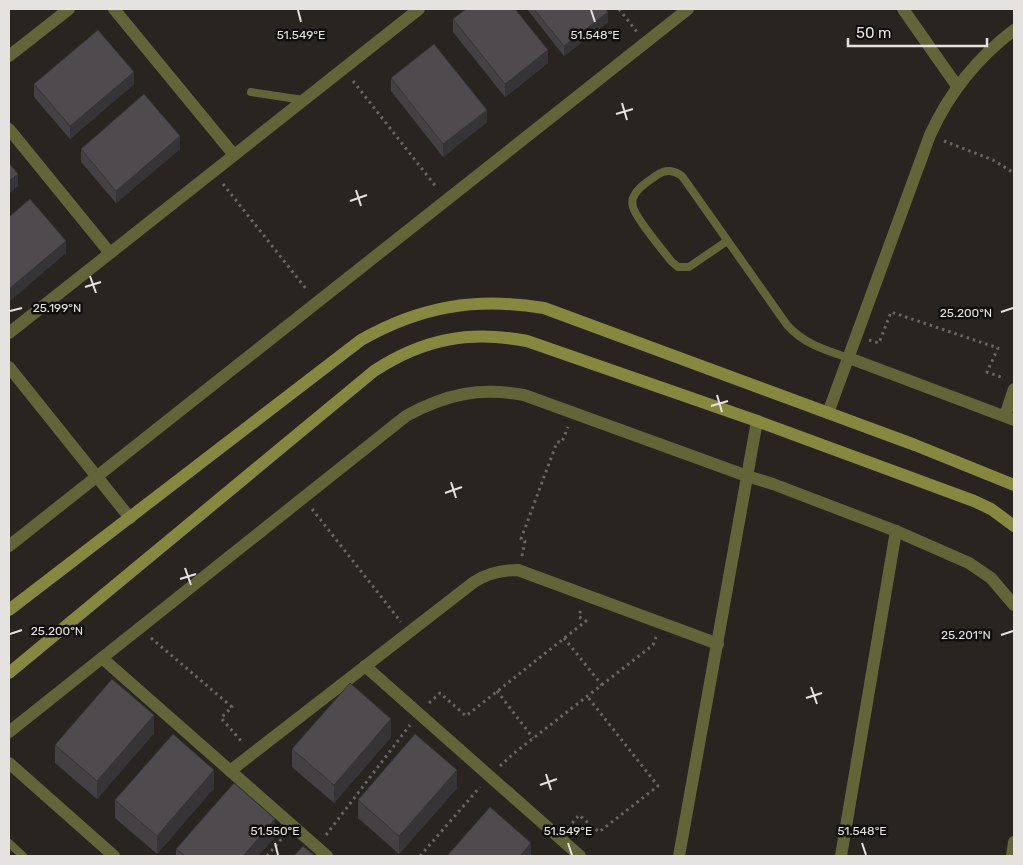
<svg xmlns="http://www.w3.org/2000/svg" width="1023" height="865" viewBox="0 0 1023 865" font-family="Rubik,sans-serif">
	<rect width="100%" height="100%" fill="#2a2421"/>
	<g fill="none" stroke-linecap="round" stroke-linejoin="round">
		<!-- path -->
		<g stroke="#6b6663" stroke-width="3" stroke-dasharray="2.5 4" stroke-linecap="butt">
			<polyline points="619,9 637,32"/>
			<polyline points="353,81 437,188"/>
			<polyline points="944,141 993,160 1014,173"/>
			<polyline points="223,184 307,290"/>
			<polyline points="869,340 879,343 891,312 998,348 987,372 1004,378"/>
			<polyline points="312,509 401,622"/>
			<polyline points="522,556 525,541 521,539 557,442 562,442 568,427"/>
			<polyline points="151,638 232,707 221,718 242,742"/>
			<polyline points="564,638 602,685"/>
			<polyline points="497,691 533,738"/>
			<polyline points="429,703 440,693 466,716 586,621 579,617 581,608"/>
			<polyline points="500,766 513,754 653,645 656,637"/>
			<polyline points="568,828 579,815 599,832 658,786 587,696"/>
			<polyline points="326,835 410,725"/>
			<polyline points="267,856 284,836"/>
			<polyline points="420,856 480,787"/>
		</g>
		<!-- lane -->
		<g stroke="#636539" stroke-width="8">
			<polyline points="251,92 303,100"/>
			<path d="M727,241L689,267H678L671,261C662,249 636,219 633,207C632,203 632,199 634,196C638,187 649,181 657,175C666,169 673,170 682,176L787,325C804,344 825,350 849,358"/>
			<polyline points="9,843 23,856"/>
		</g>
		<!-- street -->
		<g stroke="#636539" stroke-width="12">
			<polyline points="114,9 234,155"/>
			<polyline points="903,9 957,86"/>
			<polyline points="9,56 69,9"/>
			<polyline points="9,129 110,253"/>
			<polyline points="9,333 419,9"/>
			<polyline points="849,358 1014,420"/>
			<polyline points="9,367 130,518"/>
			<path d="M828,413L930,135C949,93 977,58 1014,30"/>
			<polyline points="1005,416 1014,389"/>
			<polyline points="9,546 688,9"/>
			<polyline points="102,658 327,856"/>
			<polyline points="365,666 580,856"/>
			<path d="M9,732L406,416C446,394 479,387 524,395L747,476L773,484L896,531L969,563L991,578L1014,605"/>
			<polyline points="9,763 114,856"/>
			<path d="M230,771L474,582C488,573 501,570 518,570L718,644"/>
			<polyline points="679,856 757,421"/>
			<polyline points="841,856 896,531"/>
			<polyline points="1012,856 1014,842"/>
		</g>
		<!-- secondary -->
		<g stroke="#878840" stroke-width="12">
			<path d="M9,610L361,340C421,306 476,297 544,308L915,445L1014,485"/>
			<path d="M9,673L374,371C423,339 469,330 527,341L757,421L974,501L991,509L1014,526"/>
		</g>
	</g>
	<!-- wall -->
	<g fill="#444043">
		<polygon points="527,9 605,9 608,22 564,56"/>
		<polygon points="453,19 548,63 505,97 453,32"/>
		<polygon points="391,78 487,122 443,157 391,91"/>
		<polygon points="34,84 134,84 70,139 34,97"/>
		<polygon points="81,149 180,149 116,203 81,162"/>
		<polygon points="154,733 97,799 55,763 55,745"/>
		<polygon points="391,737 334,803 292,767 292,749"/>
		<polygon points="214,788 157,854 115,818 115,800"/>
		<polygon points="457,788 399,854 358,818 358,800"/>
		<polygon points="275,837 258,856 176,856 176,849"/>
	</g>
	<!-- shaded-wall -->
	<g fill="#373437">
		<polygon points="608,12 608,22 564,56 564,46"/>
		<polygon points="548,50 548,63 505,97 505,84"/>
		<polygon points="134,72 134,84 70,139 70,126"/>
		<polygon points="487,110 487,122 443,157 443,144"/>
		<polygon points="180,136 180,149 116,203 116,191"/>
		<polygon points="18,174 18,186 9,194 9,181"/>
		<polygon points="66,241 66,253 9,302 9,289"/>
		<polygon points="154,715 154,733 97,799 97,781"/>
		<polygon points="391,719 391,737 334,803 334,785"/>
		<polygon points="214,770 214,788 157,854 157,836"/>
		<polygon points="457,770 457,788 399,854 399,836"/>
		<polygon points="275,819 275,837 258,856 243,856"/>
		<polygon points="531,843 531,856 520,856"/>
	</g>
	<!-- building -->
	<g fill="#4f4a4e" stroke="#373437">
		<polygon points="466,9 515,9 548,50 505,84 453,19"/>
		<polygon points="534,9 605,9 608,12 564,46"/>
		<polygon points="98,30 134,72 70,126 34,84"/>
		<polygon points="434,44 487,110 443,144 391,78"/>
		<polygon points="144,94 180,136 116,191 81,149"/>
		<polygon points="9,163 18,174 9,181"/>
		<polygon points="30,199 66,241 9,289 9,217"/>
		<polygon points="112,679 154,715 97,781 55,745"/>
		<polygon points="350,683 391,719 334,785 292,749"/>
		<polygon points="173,734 214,770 157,836 115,800"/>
		<polygon points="415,734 457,770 399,836 358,800"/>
		<polygon points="234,783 275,819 243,856 185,856 176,849"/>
		<polygon points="490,807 531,843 520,856 447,856"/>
		<polygon points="303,846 315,856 294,856"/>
	</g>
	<!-- ticks -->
	<path fill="none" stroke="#e6e2e0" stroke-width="2" d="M298,10L301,22M591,10L595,22M622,103L627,120M616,114L633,109M356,190L361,206M350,201L367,195M90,276L96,293M85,287L101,282M10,311L22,308M1001,312L1013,308M717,395L722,412M711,406L728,401M451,482L456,498M445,493L462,487M185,568L191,585M180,579L196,574M10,634L22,630M1001,635L1013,631M811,687L817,704M806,698L822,693M546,774L551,790M540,785L557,779M275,843L278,855M568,843L572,855M862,843L866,855"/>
	<g font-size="12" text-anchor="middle" fill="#e6e2e0" stroke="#110e0d" stroke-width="5" stroke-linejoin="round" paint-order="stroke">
		<text x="301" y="39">51.549°E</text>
		<text x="595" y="39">51.548°E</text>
		<text x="57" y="312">25.199°N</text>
		<text x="966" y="317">25.200°N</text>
		<text x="57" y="635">25.200°N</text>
		<text x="966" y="639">25.201°N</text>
		<text x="275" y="835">51.550°E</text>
		<text x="568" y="835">51.549°E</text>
		<text x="862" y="835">51.548°E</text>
	</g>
	<!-- border -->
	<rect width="1023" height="865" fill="none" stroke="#e6e2e0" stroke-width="20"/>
	<!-- scale -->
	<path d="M848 38v8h139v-8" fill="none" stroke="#e6e2e0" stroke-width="2.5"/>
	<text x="856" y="38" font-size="15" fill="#e6e2e0" stroke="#110e0d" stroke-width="4" paint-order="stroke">50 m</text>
</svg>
